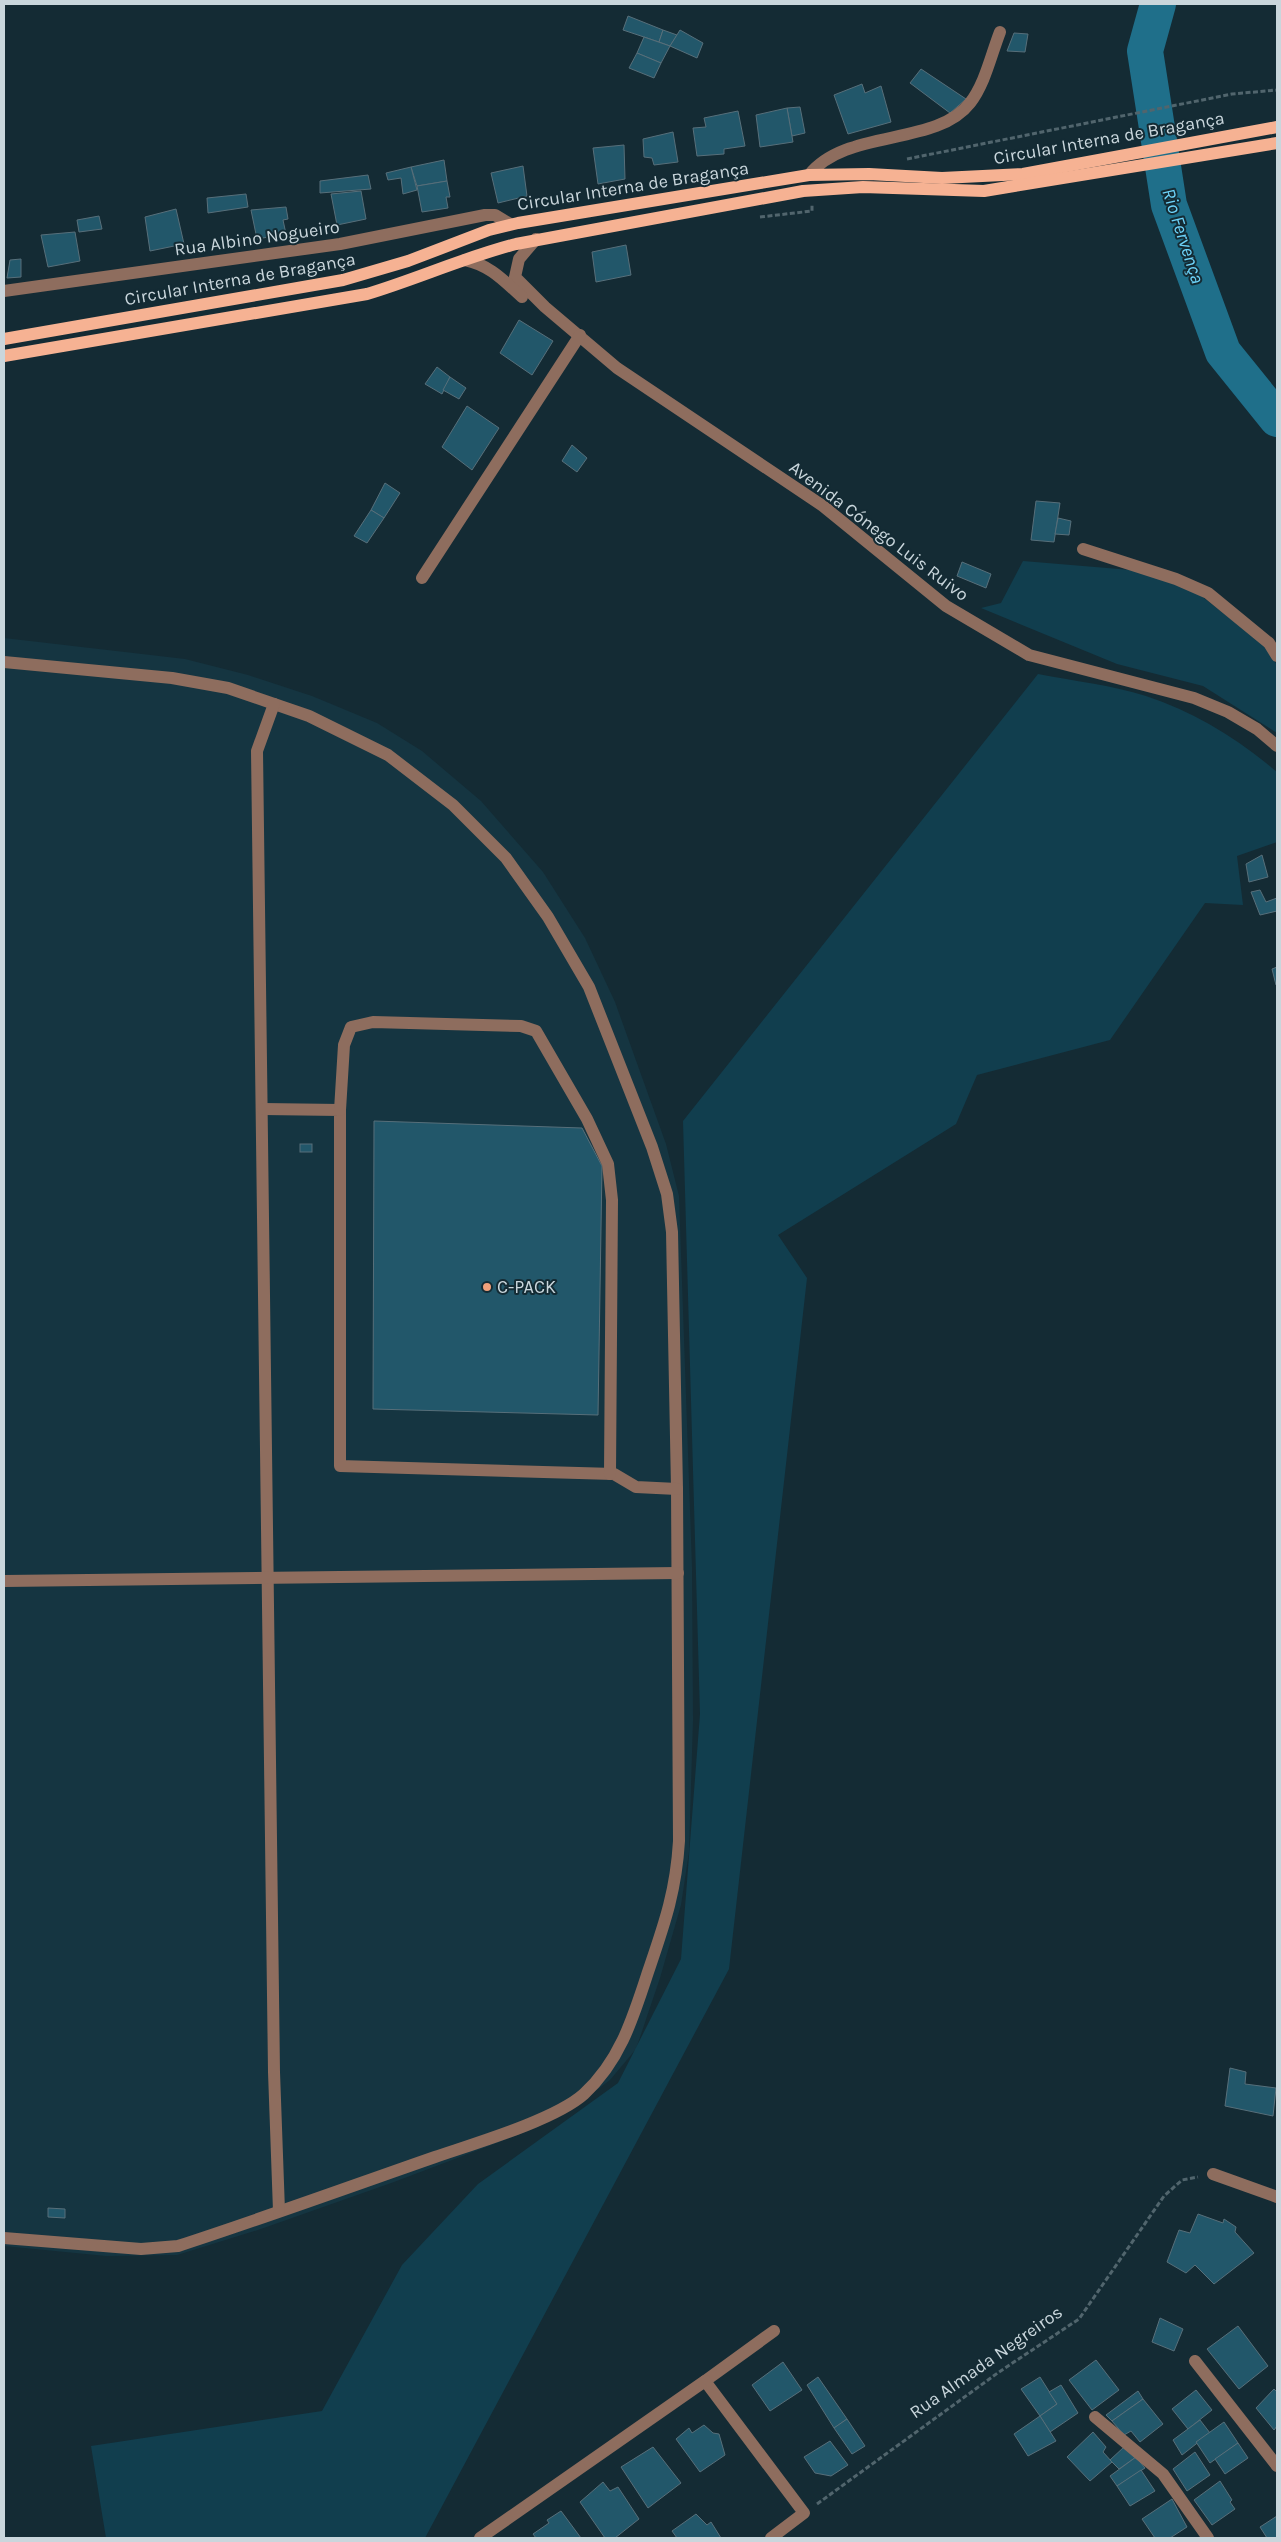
<svg xmlns="http://www.w3.org/2000/svg" width="1281" height="2542" viewBox="0 0 1281 2542" font-family="Karla,sans-serif">
	<rect width="100%" height="100%" fill="#142b34"/>
	<!-- built -->
	<polygon fill="#153541" points="4,638 185,659 248,675 312,696 377,723 422,751 481,801 543,872 585,938 615,1002 666,1144 679,1196 692,1567 693,1720 689,1852 681,1905 660,1978 636,2049 610,2080 576,2106 536,2128 394,2182 258,2230 177,2255 106,2256 4,2246"/>
	<!-- green -->
	<g fill="#113e4e">
		<polygon points="1023,561 1143,571 1190,587 1264,645 1277,665 1277,733 1203,686 1117,664 981,608 1001,603"/>
		<path d="M1038,674C1073,681 1112,685 1146,696C1195,712 1238,739 1277,772V842L1237,856L1243,905L1205,903L1110,1040L977,1075L956,1124L778,1235L807,1278L729,1969L425,2538H106L91,2446L322,2411L402,2265L478,2184L618,2083L681,1959L700,1714L683,1121Z"/>
	</g>
	<g fill="none" stroke-linecap="round" stroke-linejoin="round">
		<!-- river -->
		<polyline stroke="#1f6f8a" stroke-width="36" points="1158,4 1145,51 1169,205 1223,352 1277,419"/>
	</g>
	<!-- building -->
	<g fill="#22576a" stroke="#576f7a">
		<polygon points="628,16 663,30 659,42 623,30"/>
		<polygon points="663,30 677,35 670,46 659,42"/>
		<polygon points="680,30 703,43 697,58 670,46"/>
		<polygon points="1014,33 1028,34 1025,52 1007,51"/>
		<polygon points="644,37 670,46 661,63 637,53"/>
		<polygon points="637,53 661,63 654,78 629,68"/>
		<polygon points="921,69 966,99 950,113 910,83"/>
		<polygon points="862,84 865,93 881,86 891,122 848,134 834,95"/>
		<polygon points="800,107 805,133 792,136 787,108"/>
		<polygon points="787,108 793,142 760,147 756,115"/>
		<polygon points="738,111 745,146 724,149 724,154 697,156 693,128 706,127 704,118"/>
		<polygon points="673,132 678,162 654,165 652,158 644,157 643,139"/>
		<polygon points="624,145 625,179 598,184 593,148"/>
		<polygon points="444,160 447,181 417,186 411,167"/>
		<polygon points="523,166 527,196 498,203 491,173"/>
		<polygon points="411,167 417,190 403,194 401,178 388,180 386,173"/>
		<polygon points="368,175 371,189 320,193 320,181"/>
		<polygon points="447,181 450,197 446,197 448,208 422,212 417,186"/>
		<polygon points="361,191 366,219 337,225 331,194"/>
		<polygon points="246,194 248,207 208,213 207,198"/>
		<polygon points="286,207 288,219 283,220 286,234 257,239 251,210"/>
		<polygon points="176,209 184,244 150,251 145,217"/>
		<polygon points="99,216 102,229 79,232 77,220"/>
		<polygon points="75,232 80,261 48,267 41,235"/>
		<polygon points="626,245 631,275 596,282 592,252"/>
		<polygon points="21,259 21,277 7,278 10,260"/>
		<polygon points="519,320 553,341 532,375 500,353"/>
		<polygon points="437,367 450,377 442,394 425,384"/>
		<polygon points="450,377 466,388 459,399 443,390"/>
		<polygon points="467,406 499,428 472,470 442,447"/>
		<polygon points="572,445 587,458 577,472 562,461"/>
		<polygon points="385,483 400,493 384,518 371,510"/>
		<polygon points="1036,501 1060,503 1054,542 1031,540"/>
		<polygon points="371,510 384,518 367,543 354,536"/>
		<polygon points="1058,518 1071,521 1069,535 1055,534"/>
		<polygon points="962,562 991,574 986,588 957,576"/>
		<polygon points="1262,855 1268,877 1249,882 1246,864"/>
		<polygon points="1260,890 1266,902 1277,898 1277,911 1260,915 1251,892"/>
		<polygon points="1277,967 1277,985 1276,985 1272,969"/>
		<polygon points="374,1121 582,1128 602,1166 598,1415 373,1409"/>
		<rect x="300" y="1144" width="12" height="8"/>
		<polygon points="1230,2068 1246,2072 1245,2084 1276,2088 1273,2116 1225,2106"/>
		<polygon points="48,2208 65,2209 65,2218 48,2217"/>
		<polygon points="1198,2214 1223,2223 1224,2219 1236,2227 1235,2232 1254,2253 1214,2284 1195,2265 1186,2273 1167,2262 1179,2230 1190,2233"/>
		<polygon points="1160,2318 1183,2329 1174,2351 1152,2342"/>
		<polygon points="1238,2326 1268,2366 1239,2389 1207,2349"/>
		<polygon points="1096,2360 1119,2390 1092,2410 1069,2380"/>
		<polygon points="783,2362 802,2390 770,2411 752,2385"/>
		<polygon points="818,2377 847,2419 834,2428 807,2385"/>
		<polygon points="1040,2377 1057,2404 1040,2416 1021,2389"/>
		<polygon points="1061,2385 1078,2413 1050,2432 1040,2416 1057,2404 1049,2392"/>
		<polygon points="1274,2389 1277,2392 1277,2426 1274,2430 1256,2408"/>
		<polygon points="1196,2390 1212,2410 1188,2429 1172,2409"/>
		<polygon points="1138,2391 1143,2399 1112,2421 1106,2415"/>
		<polygon points="1143,2399 1163,2424 1140,2442 1131,2431 1124,2435 1112,2421"/>
		<polygon points="1040,2416 1056,2441 1028,2456 1014,2434"/>
		<polygon points="847,2419 865,2446 852,2454 834,2428"/>
		<polygon points="1200,2420 1210,2433 1182,2455 1173,2440"/>
		<polygon points="1224,2422 1238,2443 1210,2463 1196,2442"/>
		<polygon points="704,2425 713,2433 719,2434 725,2455 700,2472 676,2439 689,2428 692,2433"/>
		<polygon points="1093,2432 1106,2447 1103,2452 1112,2462 1090,2481 1067,2457"/>
		<polygon points="830,2441 848,2465 831,2476 815,2473 804,2457"/>
		<polygon points="1238,2443 1248,2458 1225,2474 1215,2459"/>
		<polygon points="653,2447 681,2483 648,2508 621,2467"/>
		<polygon points="1124,2447 1136,2457 1119,2469 1110,2460"/>
		<polygon points="1195,2452 1210,2475 1187,2491 1173,2469"/>
		<polygon points="1136,2457 1145,2468 1117,2486 1110,2476"/>
		<polygon points="1141,2470 1155,2491 1130,2506 1117,2486"/>
		<polygon points="1220,2481 1232,2500 1230,2502 1235,2509 1212,2525 1194,2500"/>
		<polygon points="603,2482 610,2491 618,2487 639,2519 615,2538 605,2538 580,2502"/>
		<polygon points="1172,2499 1187,2527 1170,2538 1155,2538 1142,2519"/>
		<polygon points="561,2511 581,2538 536,2538 533,2534 549,2523 547,2520"/>
		<polygon points="696,2514 707,2525 711,2522 721,2538 677,2538 672,2531"/>
		<polygon points="1277,2516 1277,2538 1267,2538 1260,2527"/>
	</g>
	<g fill="none" stroke-linecap="round" stroke-linejoin="round">
		<!-- path -->
		<g stroke="#51656d" stroke-width="3" stroke-dasharray="5 2.5" stroke-linecap="butt">
			<polyline points="907,159 1232,94 1277,90"/>
			<polyline points="760,217 812,211 812,205"/>
			<polyline points="817,2504 999,2372 1079,2319 1164,2196 1182,2180 1198,2177"/>
		</g>
		<!-- minor -->
		<g stroke="#8e6d5e" stroke-width="12">
			<path d="M809,175C846,128 936,147 970,103C985,84 991,55 1000,32"/>
			<polyline points="536,239 519,259 515,277 545,307 617,368 823,506 946,606 1029,655 1194,698 1228,712 1257,729 1277,746"/>
			<path d="M465,260C490,265 504,281 522,297"/>
			<polyline points="4,291 340,244 485,215 495,215 510,224"/>
			<polyline points="1083,549 1176,579 1208,593 1269,643 1277,656"/>
			<polyline points="422,578 580,335"/>
			<path d="M4,662L172,678L228,688L309,716L388,755L453,805L506,858L548,917L589,987L652,1147L667,1194L672,1232L677,1489L679,1841C676,1892 664,1925 648,1972C633,2018 620,2061 584,2094C555,2120 473,2144 435,2157C349,2187 264,2218 178,2246L141,2249L4,2238"/>
			<polyline points="274,704 257,751 274,2072 279,2211"/>
			<polyline points="263,1109 340,1110 340,1466 614,1474 636,1487 677,1489"/>
			<polyline points="340,1110 344,1045 351,1027 373,1022 521,1026 536,1031 587,1119 608,1164 612,1200 610,1474"/>
			<polyline points="4,1581 678,1573"/>
			<polyline points="1213,2174 1277,2197"/>
			<polyline points="1195,2361 1277,2466"/>
			<polyline points="705,2381 774,2331"/>
			<polyline points="1095,2417 1163,2474 1208,2538"/>
			<polyline points="480,2538 705,2381 804,2513 771,2538"/>
		</g>
		<!-- major -->
		<g stroke="#f6b293" stroke-width="12">
			<polyline points="4,339 343,280 408,261 489,230 518,223 809,175 869,174 942,178 1023,174 1277,127"/>
			<path d="M4,356L367,294C417,279 465,257 516,244L803,191L863,187L984,191L1277,143"/>
		</g>
	</g>
	<!-- markers -->
	<circle fill="#f1a17b" stroke="#142b34" stroke-width="2" cx="487" cy="1287" r="5"/>
	<g text-anchor="middle" dominant-baseline="central" stroke-width="4" stroke-linejoin="round" paint-order="stroke">
		<!-- street labels -->
		<g font-size="18" fill="#c9d6dc" stroke="#142b34">
			<text transform="translate(1109 138) rotate(-10)">Circular Interna de Bragança</text>
			<text transform="translate(633 186) rotate(-9)">Circular Interna de Bragança</text>
			<text transform="translate(257 238) rotate(-8)">Rua Albino Nogueiro</text>
			<text transform="translate(240 279) rotate(-10)">Circular Interna de Bragança</text>
			<text transform="translate(879 531) rotate(37)">Avenida Cónego Luis Ruivo</text>
			<text transform="translate(986 2362) rotate(-35)">Rua Almada Negreiros</text>
		</g>
		<!-- poi labels -->
		<g font-size="18" fill="#c9d6dc" stroke="#142b34" text-anchor="start">
			<text x="497" y="1287">C-PACK</text>
		</g>
		<!-- water labels -->
		<g font-size="19" font-style="italic" fill="#6dd3f9" stroke="#142b34">
			<text transform="translate(1183 236) rotate(72)">Rio Fervença</text>
		</g>
	</g>
	<!-- border -->
	<rect width="1281" height="2542" fill="none" stroke="#c9d6dc" stroke-width="10"/>
</svg>
